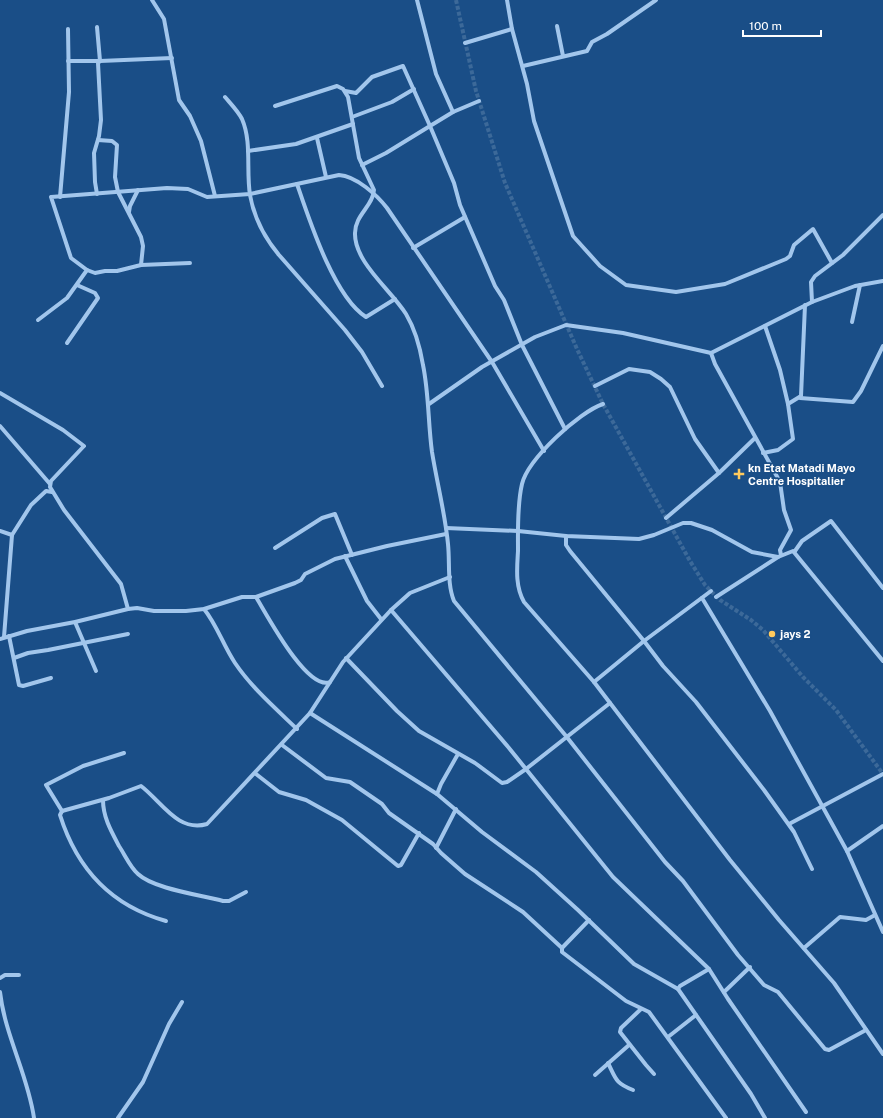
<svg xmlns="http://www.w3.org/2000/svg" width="883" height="1118" viewBox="0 0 883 1118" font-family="'Public Sans',sans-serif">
	<rect width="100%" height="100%" fill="#1a4e87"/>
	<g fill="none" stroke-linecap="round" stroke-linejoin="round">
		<!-- street-tunnel -->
		<polyline stroke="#3c6999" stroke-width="4" stroke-dasharray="4 2" stroke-linecap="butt" points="456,0 476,91 505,183 577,349 603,404 690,561 705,585 720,600 751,620 763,630 803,677 836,710 883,774"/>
		<!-- street -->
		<g stroke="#a2c6ec" stroke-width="4">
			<polyline points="152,0 164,19 179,100 190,116 201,141 215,196"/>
			<polyline points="417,0 436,74 453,112"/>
			<polyline points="507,0 512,29 527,84 534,121 573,236 600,266 626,285 676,292 725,284 786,259 790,256 794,245 813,229 832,263"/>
			<polyline points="557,26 563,56"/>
			<polyline points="465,43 512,29"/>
			<polyline points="68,61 100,61 97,27"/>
			<polyline points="523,66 587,51 592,42 607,34 656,0"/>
			<polyline points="345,91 356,93 372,77 403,66 430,126 386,153 362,165"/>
			<path d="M225,97C231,104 238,111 242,119C252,142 246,170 250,195C254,218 264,237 279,255L345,330L362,352L382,386"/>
			<polyline points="479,101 453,112 430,126 454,183 460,205 495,286 504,300 522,345 565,429"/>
			<path d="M275,106L337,86L343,89L348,97L359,158L374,190C373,206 355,215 355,233C354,262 391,290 406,314C415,329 420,347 423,365C429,394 428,423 432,452C437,483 445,513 448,544C450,563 447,584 454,601L566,736L665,862L683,881L738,955L764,985L778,992L825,1049L829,1050L866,1030"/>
			<polyline points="352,117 392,102 414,89"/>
			<polyline points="317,138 326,177"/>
			<polyline points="98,140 112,141 117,145 115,177 118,192 141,237 143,246 141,265"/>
			<polyline points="248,151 296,144 353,124"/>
			<path d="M297,184C309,219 334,297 366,317L395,299"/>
			<polyline points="97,194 95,182 94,153 99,136 101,120 98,63 100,61 172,58"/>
			<polyline points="60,197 69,92 68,29"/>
			<polyline points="129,212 130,206 138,190"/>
			<polyline points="413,248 465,217"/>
			<path d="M190,263L141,265L117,271H105L95,273L87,270L71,258L51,197L167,188L188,189L207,197L250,194L339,175C356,176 377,195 387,208L492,362L544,451"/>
			<polyline points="812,302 811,282 815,276 843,255 883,215"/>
			<polyline points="38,320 67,298 87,270"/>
			<polyline points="852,322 860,285"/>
			<polyline points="765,326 780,370 788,404"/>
			<polyline points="67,343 98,298 95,293 77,285"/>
			<polyline points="711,353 715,364 780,482 784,510 791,530 780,550 781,555"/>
			<polyline points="595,386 629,369 650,372 661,379 670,387 695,439 719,473"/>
			<polyline points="0,393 63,430 84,446 51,481 50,487 64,510 121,584 128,609"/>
			<polyline points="800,398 853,402 861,391 883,346"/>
			<polyline points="429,404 482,367 535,337 566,325 623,333 711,353 812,302 855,286 883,281"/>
			<path d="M603,404C579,412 528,459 522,484C517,505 518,530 518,551C517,568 515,586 524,602L594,682L730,860L779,920L834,983L883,1054"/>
			<polyline points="0,426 50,484"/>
			<polyline points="763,453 778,450 793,439 788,404 801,396 805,305"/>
			<polyline points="666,518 719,473 755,438"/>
			<polyline points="446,528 518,531 566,536 639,539 654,535 683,523 691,523 712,530 752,552 778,557"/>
			<polyline points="0,531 12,535"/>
			<polyline points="566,536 566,545 570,551 644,641 663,666 696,702 764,790 794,832 812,869"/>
			<polyline points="275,548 322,518 335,514 352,555"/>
			<polyline points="795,551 802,541 831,521 883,588"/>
			<polyline points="345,556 367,601 381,619"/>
			<path d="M256,597C267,615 307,691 330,682"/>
			<polyline points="716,597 778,557 793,551 883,661"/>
			<polyline points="702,598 770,711 847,851 883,932"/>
			<path d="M204,609C217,625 223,645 235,663C252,688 275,708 297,729"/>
			<polyline points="391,610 509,748 613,877 709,969 728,999 806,1112"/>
			<polyline points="75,622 96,671"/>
			<polyline points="9,636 19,685 23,686 51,678"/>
			<polyline points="4,637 12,535 31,505 46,491 52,492"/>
			<polyline points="0,639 27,631 75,622 128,609 137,608 154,611 186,611 204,609 242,597 256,597 295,583 301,580 305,574 335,559 387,546 446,534"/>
			<polyline points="14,658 28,653 48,650 128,634"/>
			<polyline points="346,658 397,711 419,731 475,763 502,783 507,782 526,769 610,703"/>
			<polyline points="594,682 644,641 711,591"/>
			<polyline points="310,713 437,794 482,832 536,872 578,910 634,964 678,989"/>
			<polyline points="282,745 326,778 350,782 382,804 389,813 433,844 441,853 465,874 523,912 562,948"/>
			<polyline points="256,774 279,792 306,800 342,820 398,866 401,865 419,833"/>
			<polyline points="437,794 441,784 458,754"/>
			<path d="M103,800C103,817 111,831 119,846C125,855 130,867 138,874C154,889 201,895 223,901H229L246,892"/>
			<path d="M62,811L109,798L141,786C161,801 178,833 207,824L310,713L343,662L391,610L410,593L450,577"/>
			<path d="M62,811L60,815C77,869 112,906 166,921"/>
			<polyline points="62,811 46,785 83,766 124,753"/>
			<polyline points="789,824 883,774"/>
			<polyline points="436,848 456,809"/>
			<polyline points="847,851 883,826"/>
			<polyline points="589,920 562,948 562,952 626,1001 649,1012 726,1118"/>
			<polyline points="804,948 840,917 866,920 875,915"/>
			<polyline points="709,969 680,986 678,989 751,1094 765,1118"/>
			<polyline points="0,978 5,975 19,975"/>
			<path d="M0,992C5,1036 28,1075 34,1118"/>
			<polyline points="724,992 750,967"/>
			<polyline points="641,1009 621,1028 620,1032 646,1065 654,1074"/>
			<polyline points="668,1037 696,1015"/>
			<path d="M608,1063C616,1079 615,1083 633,1090"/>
			<polyline points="595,1075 629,1045"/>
			<polyline points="118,1118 143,1082 169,1024 182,1002"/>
		</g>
	</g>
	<!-- markers -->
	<g fill="#ffca5d" stroke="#1a4e87" stroke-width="1.5">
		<path d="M737 468h4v4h4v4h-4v4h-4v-4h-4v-4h4z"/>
		<circle cx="772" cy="634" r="4"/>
	</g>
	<g text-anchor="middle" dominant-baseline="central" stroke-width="3.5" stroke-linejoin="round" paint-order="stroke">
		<!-- poi labels -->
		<g font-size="11" font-weight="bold" fill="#fff" stroke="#1a4e87" text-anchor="start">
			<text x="748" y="468">kn Etat Matadi Mayo<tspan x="748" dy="13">Centre Hospitalier</tspan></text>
			<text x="780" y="634">jays 2</text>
		</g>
	</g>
	<!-- scale -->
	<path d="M743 30v6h78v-6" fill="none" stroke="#ffffff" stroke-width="2"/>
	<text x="749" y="30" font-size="12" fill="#ffffff" stroke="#1a4e87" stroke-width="3" paint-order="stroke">100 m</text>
</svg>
